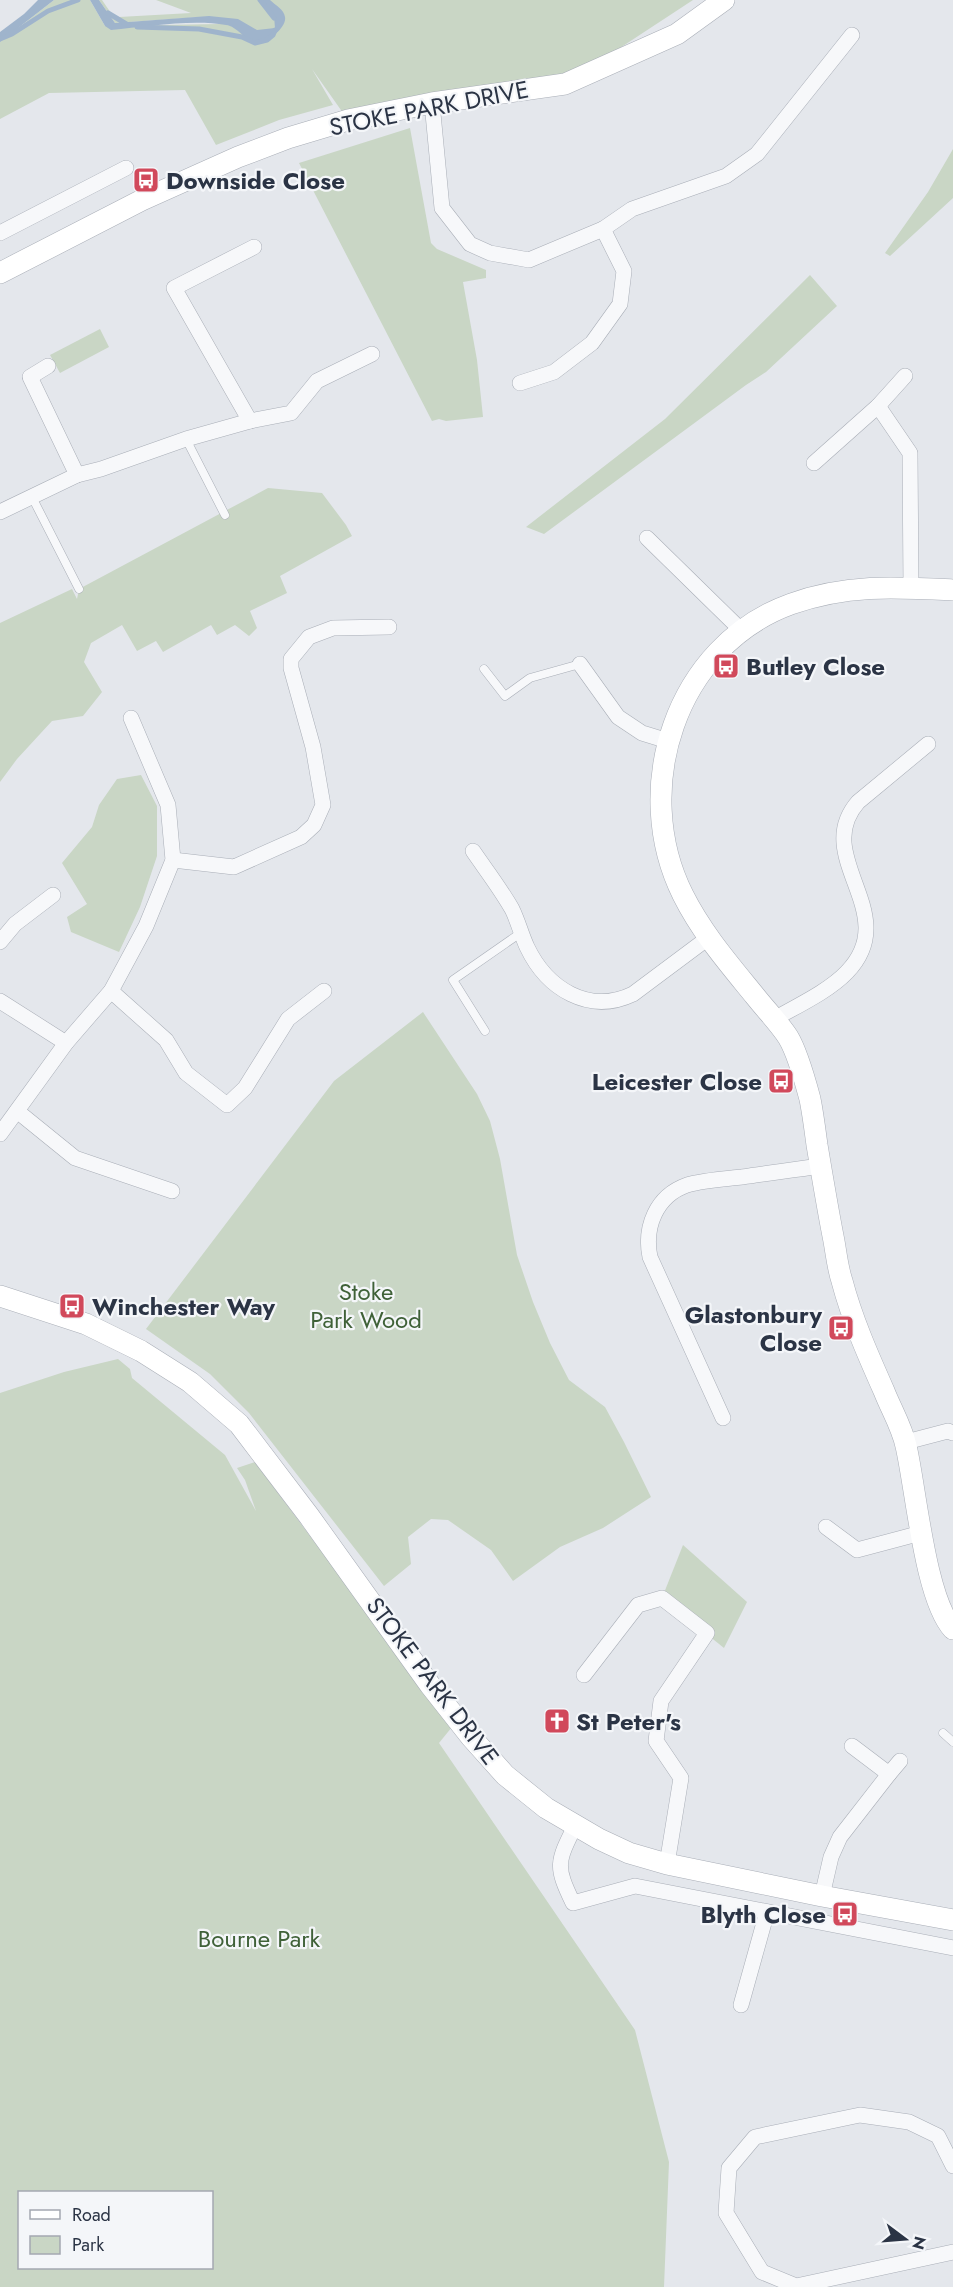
<svg xmlns="http://www.w3.org/2000/svg" width="953" height="2287" viewBox="0 0 953 2287" font-family="Jost,sans-serif">
	<rect width="100%" height="100%" fill="#e4e7ec"/>
	<!-- green -->
	<g fill="#c9d6c5" fill-rule="evenodd">
		<polygon points="54,0 90,0 105,26 220,24 202,17 115,23 99,0 102,0 113,16 119,17 191,13 156,0 693,0 565,84 348,120 312,69 333,105 279,120 216,145 185,90 49,93 0,119 0,42"/>
		<polygon points="410,128 431,243 437,249 486,270 486,278 463,282 477,360 483,417 446,421 439,419 432,421 299,163"/>
		<polygon points="953,149 953,198 890,256 885,253 928,192"/>
		<polygon points="810,275 837,306 766,372 746,385 544,534 526,527 665,419"/>
		<polygon points="100,329 109,347 60,373 50,355"/>
		<polygon points="268,488 322,493 346,525 352,536 280,576 287,593 250,611 257,628 249,636 235,625 217,635 211,625 163,652 156,641 137,651 122,625 91,643 84,662 102,692 83,716 52,721 17,759 0,782 0,623 72,589 77,599 79,589"/>
		<polygon points="141,775 157,806 157,856 140,907 119,952 71,932 67,917 87,904 62,863 92,827 99,805 117,779"/>
		<polygon points="423,1012 477,1094 490,1121 500,1159 517,1255 533,1302 550,1343 569,1380 605,1407 624,1442 651,1497 603,1528 560,1547 513,1581 491,1550 448,1520 431,1519 408,1537 411,1564 384,1586 249,1413 210,1374 146,1329 334,1081"/>
		<path d="M118,1359L130,1369L132,1378L225,1455L256,1511L245,1480L237,1468L255,1462L452,1727L439,1743L635,2030L669,2162L664,2287H0V1393L64,1372ZM20,2192H212V2268H20Z"/>
		<polygon points="683,1545 747,1602 724,1648 662,1598"/>
	</g>
	<!-- water -->
	<g fill="#9fb4cc">
		<polygon points="38,0 54,0 0,42 0,32 24,14"/>
		<path d="M90,0H99L115,23L209,16L238,19L257,30L275,28L274,16L260,0H270C275,5 284,9 285,17C287,27 268,43 257,43C246,42 237,26 226,25C191,19 146,27 111,30L105,26Z"/>
	</g>
	<g fill="none" stroke-linecap="round" stroke-linejoin="round">
		<!-- stream -->
		<g stroke="#9fb4cc" stroke-width="5">
			<polyline points="260,0 274,18"/>
			<polyline points="108,13 128,25"/>
			<polyline points="137,27 199,29 242,37 255,43 267,40 273,35 275,30"/>
			<polyline points="0,39 12,34 48,11 78,0"/>
		</g>
		<defs>
			<g id="lane">
				<polyline points="186,439 225,515"/>
				<polyline points="32,497 79,589"/>
				<polyline points="484,669 505,696 530,678 580,664"/>
				<polyline points="485,1031 453,980 522,932"/>
				<polyline points="943,1733 953,1742"/>
			</g>
			<g id="street">
				<polyline points="432,103 442,208 470,244 490,253 529,260 603,229 632,209 726,176 757,154 852,35"/>
				<polyline points="0,233 126,168"/>
				<polyline points="48,366 30,377 77,475"/>
				<polyline points="520,383 554,372 592,343 620,304 624,271 603,229"/>
				<polyline points="878,406 905,376"/>
				<polyline points="250,421 174,288 254,247"/>
				<polyline points="814,463 878,406 910,453 911,587"/>
				<polyline points="0,512 77,475 101,469 186,439 250,421 291,413 317,381 372,354"/>
				<polyline points="647,538 743,632"/>
				<polyline points="580,664 618,717 642,733 668,741"/>
				<path d="M473,851C486,870 500,888 512,909C518,921 521,934 527,947C547,989 589,1015 633,994L708,938"/>
				<polyline points="173,860 234,867 301,837 314,825 323,805 313,747 291,668 291,659 309,637 333,628 389,627"/>
				<polyline points="0,942 15,924 53,895"/>
				<polyline points="111,991 166,1040 186,1073 227,1105 245,1088 288,1019 324,991"/>
				<polyline points="0,1001 66,1043"/>
				<path d="M774,1019C797,1006 829,991 847,972C904,913 810,857 858,802L928,744"/>
				<polyline points="17,1111 75,1158 172,1191"/>
				<polyline points="0,1134 66,1043 111,991 146,926 173,860 168,805 131,718"/>
				<path d="M723,1418L650,1257C644,1227 656,1196 687,1185C704,1180 724,1179 742,1177C768,1173 794,1170 820,1166"/>
				<polyline points="906,1442 948,1431 953,1433"/>
				<polyline points="826,1527 857,1550 921,1533"/>
				<polyline points="584,1675 638,1605 662,1598 707,1633 661,1701 656,1741 681,1778 667,1864"/>
				<polyline points="889,1774 900,1761"/>
				<path d="M575,1826C557,1862 555,1866 573,1903L635,1886L953,1948"/>
				<polyline points="822,1896 831,1857 840,1837 889,1774 852,1746"/>
				<polyline points="741,2005 767,1912"/>
				<polyline points="953,2166 938,2136 909,2122 860,2115 755,2137 729,2168 726,2213 762,2272 796,2286 953,2252"/>
			</g>
			<g id="secondary">
				<polyline points="0,273 142,200 238,157 288,138 348,120 432,103 565,84 677,34 724,0"/>
				<path d="M953,590C896,587 846,584 791,604C675,646 630,789 683,895C702,933 729,964 755,996C766,1010 779,1023 788,1037C796,1050 806,1084 810,1099C813,1114 815,1130 817,1145C822,1175 827,1205 833,1236C836,1250 837,1266 842,1281C852,1319 868,1355 884,1391C891,1409 902,1427 906,1446C916,1489 925,1599 953,1629"/>
				<polyline points="0,1296 86,1324 141,1351 190,1382 239,1424 309,1516 430,1685 471,1737 505,1775 546,1808 599,1839 629,1853 667,1864 822,1896 953,1920"/>
			</g>
		</defs>
		<!-- lane casing -->
		<use href="#lane" stroke="#a9aeb7" stroke-width="9"/>
		<!-- street casing -->
		<use href="#street" stroke="#a9aeb7" stroke-width="16"/>
		<!-- secondary casing -->
		<use href="#secondary" stroke="#a9aeb7" stroke-width="22"/>
		<!-- lane -->
		<use href="#lane" stroke="#f7f8fa" stroke-width="8"/>
		<!-- street -->
		<use href="#street" stroke="#f7f8fa" stroke-width="15"/>
		<!-- secondary -->
		<use href="#secondary" stroke="#fff" stroke-width="21"/>
	</g>
	<!-- icons -->
	<defs>
		<symbol id="bus-square" viewBox="-11 -11 22 22"><rect x="-9" y="-9" width="18" height="18" rx="4" fill="#d1495b" stroke="#f4f6f9"/><path d="M-5-6H5V4H4V6H2V4H-2V6H-4V4H-5ZM-3.5-4V0h7V-4ZM-3.5 1.2v1.5H-2V1.2ZM2 1.2v1.5H3.5V1.2Z" fill="#fff"/></symbol>
		<symbol id="church-square" viewBox="-11 -11 22 22"><rect x="-9" y="-9" width="18" height="18" rx="4" fill="#d1495b" stroke="#f4f6f9"/><path d="M-1.2-6h2.4v3.5h3.3v2.4h-3.3V6h-2.4V-.1h-3.3v-2.4h3.3Z" fill="#fff"/></symbol>
	</defs>
	<g fill-rule="evenodd">
		<use href="#bus-square" x="131" y="165" width="30" height="30"/>
		<use href="#bus-square" x="711" y="651" width="30" height="30"/>
		<use href="#bus-square" x="766" y="1066" width="30" height="30"/>
		<use href="#bus-square" x="57" y="1291" width="30" height="30"/>
		<use href="#bus-square" x="826" y="1313" width="30" height="30"/>
		<use href="#church-square" x="542" y="1706" width="30" height="30"/>
		<use href="#bus-square" x="830" y="1899" width="30" height="30"/>
	</g>
	<g text-anchor="middle" dominant-baseline="central" stroke-width="4.5" stroke-linejoin="round" paint-order="stroke">
		<!-- street labels -->
		<g font-size="24" fill="#2b3445" stroke="#f4f6f9">
			<text transform="translate(429 108) rotate(-11)">STOKE PARK DRIVE</text>
			<text transform="translate(433 1681) rotate(53)">STOKE PARK DRIVE</text>
		</g>
		<!-- poi labels -->
		<g font-size="24" font-weight="bold" fill="#2b3445" stroke="#f4f6f9" text-anchor="start">
			<text x="166" y="180">Downside Close</text>
			<text x="746" y="666">Butley Close</text>
			<text x="762" y="1081" text-anchor="end">Leicester Close</text>
			<text x="92" y="1306">Winchester Way</text>
			<text x="822" y="1314" text-anchor="end">Glastonbury<tspan x="822" dy="28">Close</tspan></text>
			<text x="576" y="1721">St Peter's</text>
			<text x="826" y="1914" text-anchor="end">Blyth Close</text>
		</g>
		<!-- park labels -->
		<g font-size="24" fill="#3f6138" stroke="#f4f6f9">
			<text x="366" y="1291">Stoke<tspan x="366" dy="28">Park Wood</tspan></text>
			<text x="259" y="1938">Bourne Park</text>
		</g>
	</g>
	<!-- legend -->
	<rect x="18" y="2191" width="195" height="78" fill="#f4f6f9" stroke="#a4a8b1" stroke-width="1.5"/>
	<rect x="30" y="2210" width="30" height="9" fill="#ffffff" stroke="#a4a8b1" stroke-width="1.5"/>
	<text x="72" y="2221" font-size="18" fill="#2b3445">Road</text>
	<rect x="30" y="2236" width="30" height="18" fill="#c9d6c5" stroke="#a4a8b1" stroke-width="1.5"/>
	<text x="72" y="2251" font-size="18" fill="#2b3445">Park</text>
	<!-- north arrow -->
	<g transform="translate(905 2239) rotate(106)" stroke="#f4f6f9" stroke-width="4.5" paint-order="stroke">
	<path d="M0-4.5L10 22L0 15L-10 22Z" fill="#2b3445"/>
	<text y="-9" font-size="16" font-weight="bold" text-anchor="middle" fill="#2b3445">N</text>
	</g>
</svg>
